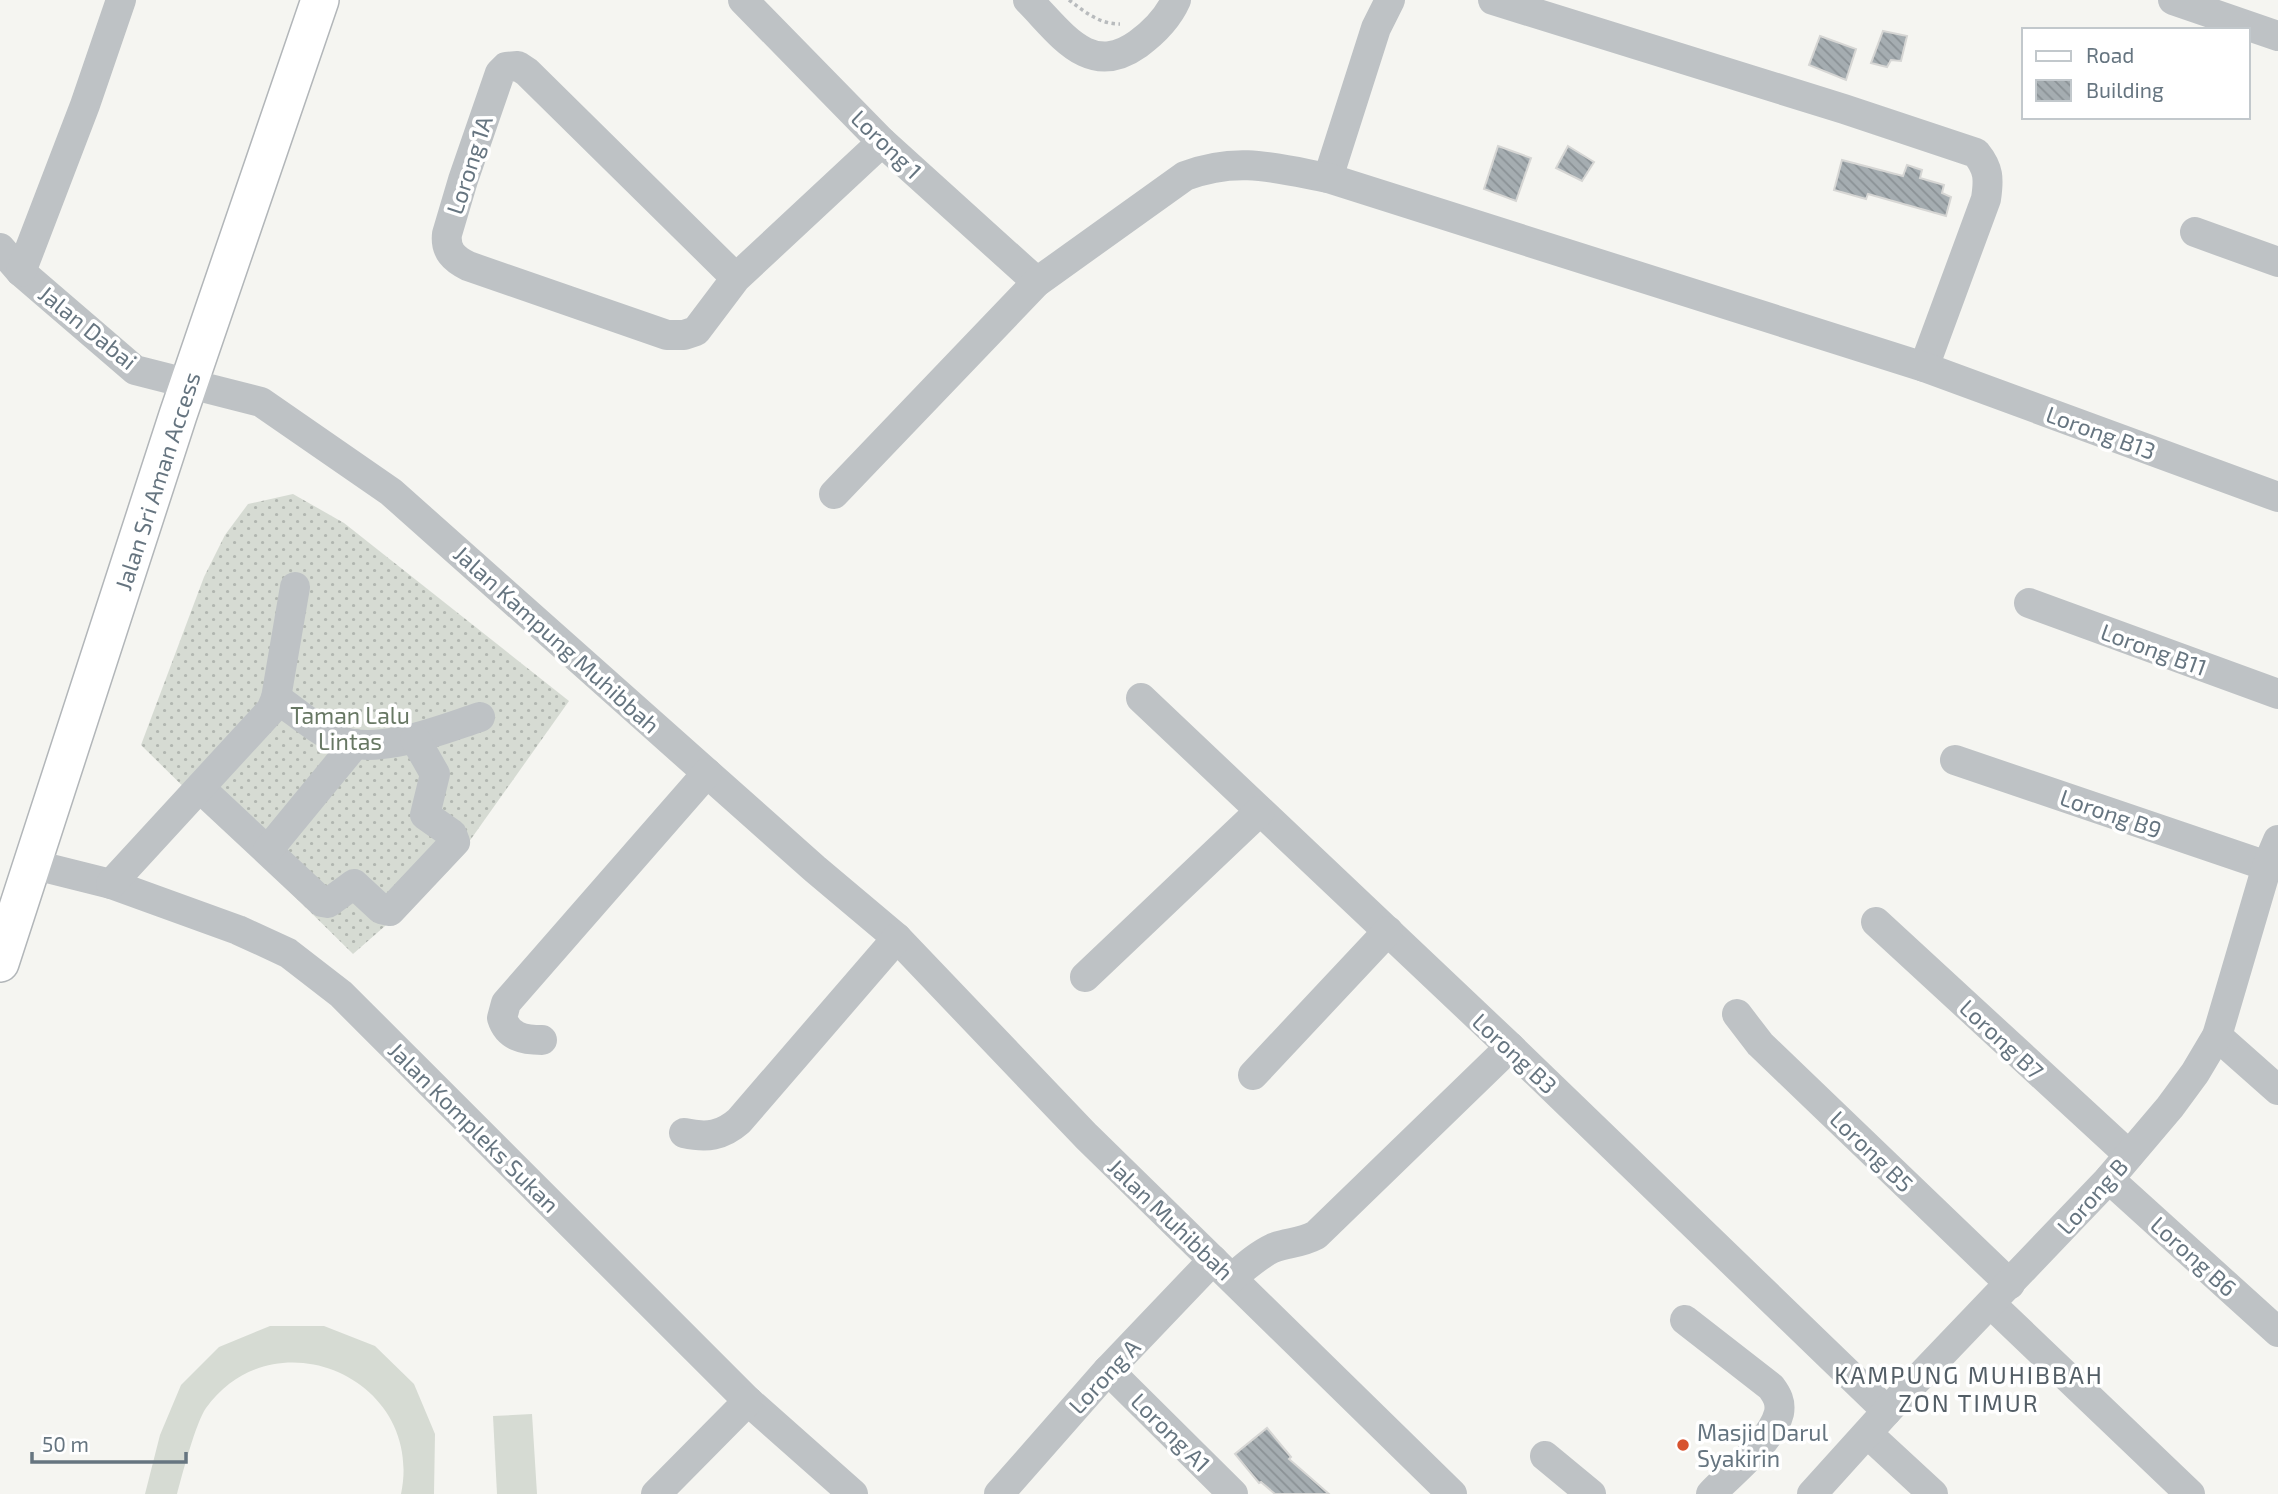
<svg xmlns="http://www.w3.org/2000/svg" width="2278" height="1494" viewBox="0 0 2278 1494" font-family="'Exo 2',sans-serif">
	<defs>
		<pattern id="grass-dots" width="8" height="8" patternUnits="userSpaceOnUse" patternTransform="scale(1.75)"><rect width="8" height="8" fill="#d6dbd3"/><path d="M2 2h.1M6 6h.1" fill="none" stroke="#b1b6b0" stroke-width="1.8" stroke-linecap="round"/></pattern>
		<pattern id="building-back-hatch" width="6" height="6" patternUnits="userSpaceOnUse" patternTransform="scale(1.75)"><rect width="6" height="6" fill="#a5adb1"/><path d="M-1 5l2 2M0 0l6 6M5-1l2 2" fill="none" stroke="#8a9195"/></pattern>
	</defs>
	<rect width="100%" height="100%" fill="#f5f5f1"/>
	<!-- grass -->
	<polygon fill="url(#grass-dots)" points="293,494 344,523 569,701 449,870 353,954 141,745 204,577 225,535 248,504"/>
	<!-- pitch -->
	<g fill="#d6dbd3">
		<path d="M270,1326H324L375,1346L414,1384L435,1434L434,1494H401C425,1379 275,1313 206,1408C196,1422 182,1475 177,1494H145L160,1435L181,1385L219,1347Z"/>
		<polygon points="532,1414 537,1494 497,1494 493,1416"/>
	</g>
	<!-- building -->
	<g fill="url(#building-back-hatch)" stroke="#d6d6d4" stroke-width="2">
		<polygon points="1883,31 1907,36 1901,61 1891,60 1887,67 1871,63"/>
		<polygon points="1820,36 1856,49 1846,80 1809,65"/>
		<polygon points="1498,146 1531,158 1516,201 1484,189"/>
		<polygon points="1568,146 1594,162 1582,181 1556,168"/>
		<polygon points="1842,160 1903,176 1907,165 1922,170 1920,178 1944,185 1942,193 1951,197 1946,216 1868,194 1866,199 1834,190"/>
		<polygon points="1267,1428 1291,1457 1289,1459 1329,1494 1275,1494 1261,1482 1259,1483 1235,1454"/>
	</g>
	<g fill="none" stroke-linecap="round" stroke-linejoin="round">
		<defs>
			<polyline id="major" points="0,963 178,415 320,0"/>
		</defs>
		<!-- major casing -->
		<use href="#major" stroke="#b2b6b9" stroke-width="40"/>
		<!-- path -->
		<path stroke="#b8bbbd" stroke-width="3.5" stroke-dasharray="3.5 3.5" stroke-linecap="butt" d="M1069,0C1085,12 1099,24 1120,24"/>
		<!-- minor -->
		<g stroke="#bec2c5" stroke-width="30">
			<polyline points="743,0 882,142 1037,282"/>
			<path d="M1028,0C1061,33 1089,79 1138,44C1153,33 1168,18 1176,0"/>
			<path d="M1493,0L1844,109L1976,153C1989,169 1989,179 1986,199L1924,367"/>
			<polyline points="2173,0 2278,36"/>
			<polyline points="1328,178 1376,28 1390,0"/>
			<polyline points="2195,232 2278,262"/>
			<polyline points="0,248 21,272 135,370 261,402 391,492 815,869 897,938 1086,1136 1452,1494"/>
			<polyline points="21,272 85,105 121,0"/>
			<path d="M736,278L527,72L518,66L506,67L500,73L463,180L447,234C445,251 454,259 468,266L667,335H684L696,331L736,278L882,142"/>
			<path d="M834,494L1037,282L1185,176C1238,156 1275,168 1328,178L1924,367L2278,497"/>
			<polyline points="2029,603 2278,694"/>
			<path d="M276,698C295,711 313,727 334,738C374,758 440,730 480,717"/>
			<polyline points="1141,698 1510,1047 1887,1411"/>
			<polyline points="1955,760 2267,866"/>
			<polyline points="200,788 322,902 328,903 354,884 381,909 390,911 455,842 452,834 425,815 435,774 415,739"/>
			<polyline points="268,850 355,744"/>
			<polyline points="31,864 111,884 238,930 288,953 341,994 748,1401 853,1494"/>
			<polyline points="111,884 271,710 276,698 295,587"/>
			<polyline points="1876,922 2129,1155"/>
			<polyline points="1085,977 1260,811"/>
			<polyline points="1737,1014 1760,1044 2010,1284"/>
			<polyline points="2217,1036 2278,1090"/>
			<path d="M542,1040C524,1040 508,1037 502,1018L506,1003L707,773"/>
			<polyline points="1253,1075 1388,931"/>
			<path d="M684,1133C707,1138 722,1136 739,1121L897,938"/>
			<polyline points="2109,1179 2278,1332"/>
			<path d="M1232,1278C1245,1267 1258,1255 1273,1248C1288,1242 1299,1244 1316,1235L1510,1047"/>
			<polyline points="1991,1304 2190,1494"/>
			<path d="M1685,1320L1771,1387C1777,1395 1781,1402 1779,1413C1772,1441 1731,1473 1711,1494"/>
			<polyline points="1108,1370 1233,1494"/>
			<polyline points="1868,1434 1933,1494"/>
			<polyline points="1545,1456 1591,1494"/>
			<polyline points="656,1494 748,1401"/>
			<polyline points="999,1494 1108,1370 1213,1260"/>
			<polyline points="1812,1494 1887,1411 2109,1179 2170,1107 2195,1073 2217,1036 2267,866 2278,840"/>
		</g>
		<!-- major -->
		<use href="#major" stroke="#fff" stroke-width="37"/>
	</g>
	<!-- markers -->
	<circle fill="#d7532f" stroke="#fff" stroke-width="2.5" cx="1683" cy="1445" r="7"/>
	<g text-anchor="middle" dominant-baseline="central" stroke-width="7" stroke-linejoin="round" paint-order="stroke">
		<!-- street labels -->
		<g font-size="23" fill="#667580" stroke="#fff">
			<text transform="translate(887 144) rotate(44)">Lorong 1</text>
			<text transform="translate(469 165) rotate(-72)">Lorong 1A</text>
			<text transform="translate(88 327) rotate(39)">Jalan Dabai</text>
			<text transform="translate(2101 432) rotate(20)">Lorong B13</text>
			<text transform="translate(157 481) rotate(-72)">Jalan Sri Aman Access</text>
			<text transform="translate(557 639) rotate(42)">Jalan Kampung Muhibbah</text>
			<text transform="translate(2154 649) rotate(20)">Lorong B11</text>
			<text transform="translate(2111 813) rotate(19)">Lorong B9</text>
			<text transform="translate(2002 1039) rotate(43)">Lorong B7</text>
			<text transform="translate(1515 1053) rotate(43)">Lorong B3</text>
			<text transform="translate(474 1127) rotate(45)">Jalan Kompleks Sukan</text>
			<text transform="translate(1872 1151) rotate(44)">Lorong B5</text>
			<text transform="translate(2092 1196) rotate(-48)">Lorong B</text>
			<text transform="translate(1171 1219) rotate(44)">Jalan Muhibbah</text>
			<text transform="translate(2194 1256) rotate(42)">Lorong B6</text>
			<text transform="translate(1104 1376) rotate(-47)">Lorong A</text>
			<text transform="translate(1171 1432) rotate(45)">Lorong A1</text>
		</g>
		<!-- park labels -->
		<g font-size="23" fill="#687864" stroke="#fff">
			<text x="350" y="715">Taman Lalu<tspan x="350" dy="26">Lintas</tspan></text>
		</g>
		<!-- poi labels -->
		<g font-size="23" fill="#667580" stroke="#fff" text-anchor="start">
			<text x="1697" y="1432">Masjid Darul<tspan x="1697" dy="26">Syakirin</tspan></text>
		</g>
		<!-- neighbourhood labels -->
		<g font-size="24" letter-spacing="2" fill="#535e66" stroke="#fff">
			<text x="1969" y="1374">KAMPUNG MUHIBBAH<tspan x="1969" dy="28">ZON TIMUR</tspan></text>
		</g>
	</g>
	<!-- legend -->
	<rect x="2022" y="28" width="228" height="91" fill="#ffffff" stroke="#c2c8cc" stroke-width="2"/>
	<rect x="2036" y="51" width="35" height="10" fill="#ffffff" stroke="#c2c8cc" stroke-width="2"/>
	<text x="2086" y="63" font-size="21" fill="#667580">Road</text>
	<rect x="2036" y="80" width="35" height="21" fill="url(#building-back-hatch)" stroke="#c2c8cc" stroke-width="2"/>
	<text x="2086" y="98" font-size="21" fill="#667580">Building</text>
	<!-- scale -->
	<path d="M32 1452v10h154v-10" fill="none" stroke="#667580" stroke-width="3.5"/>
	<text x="42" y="1452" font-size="21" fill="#667580" stroke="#ffffff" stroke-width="5" paint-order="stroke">50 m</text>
</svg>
